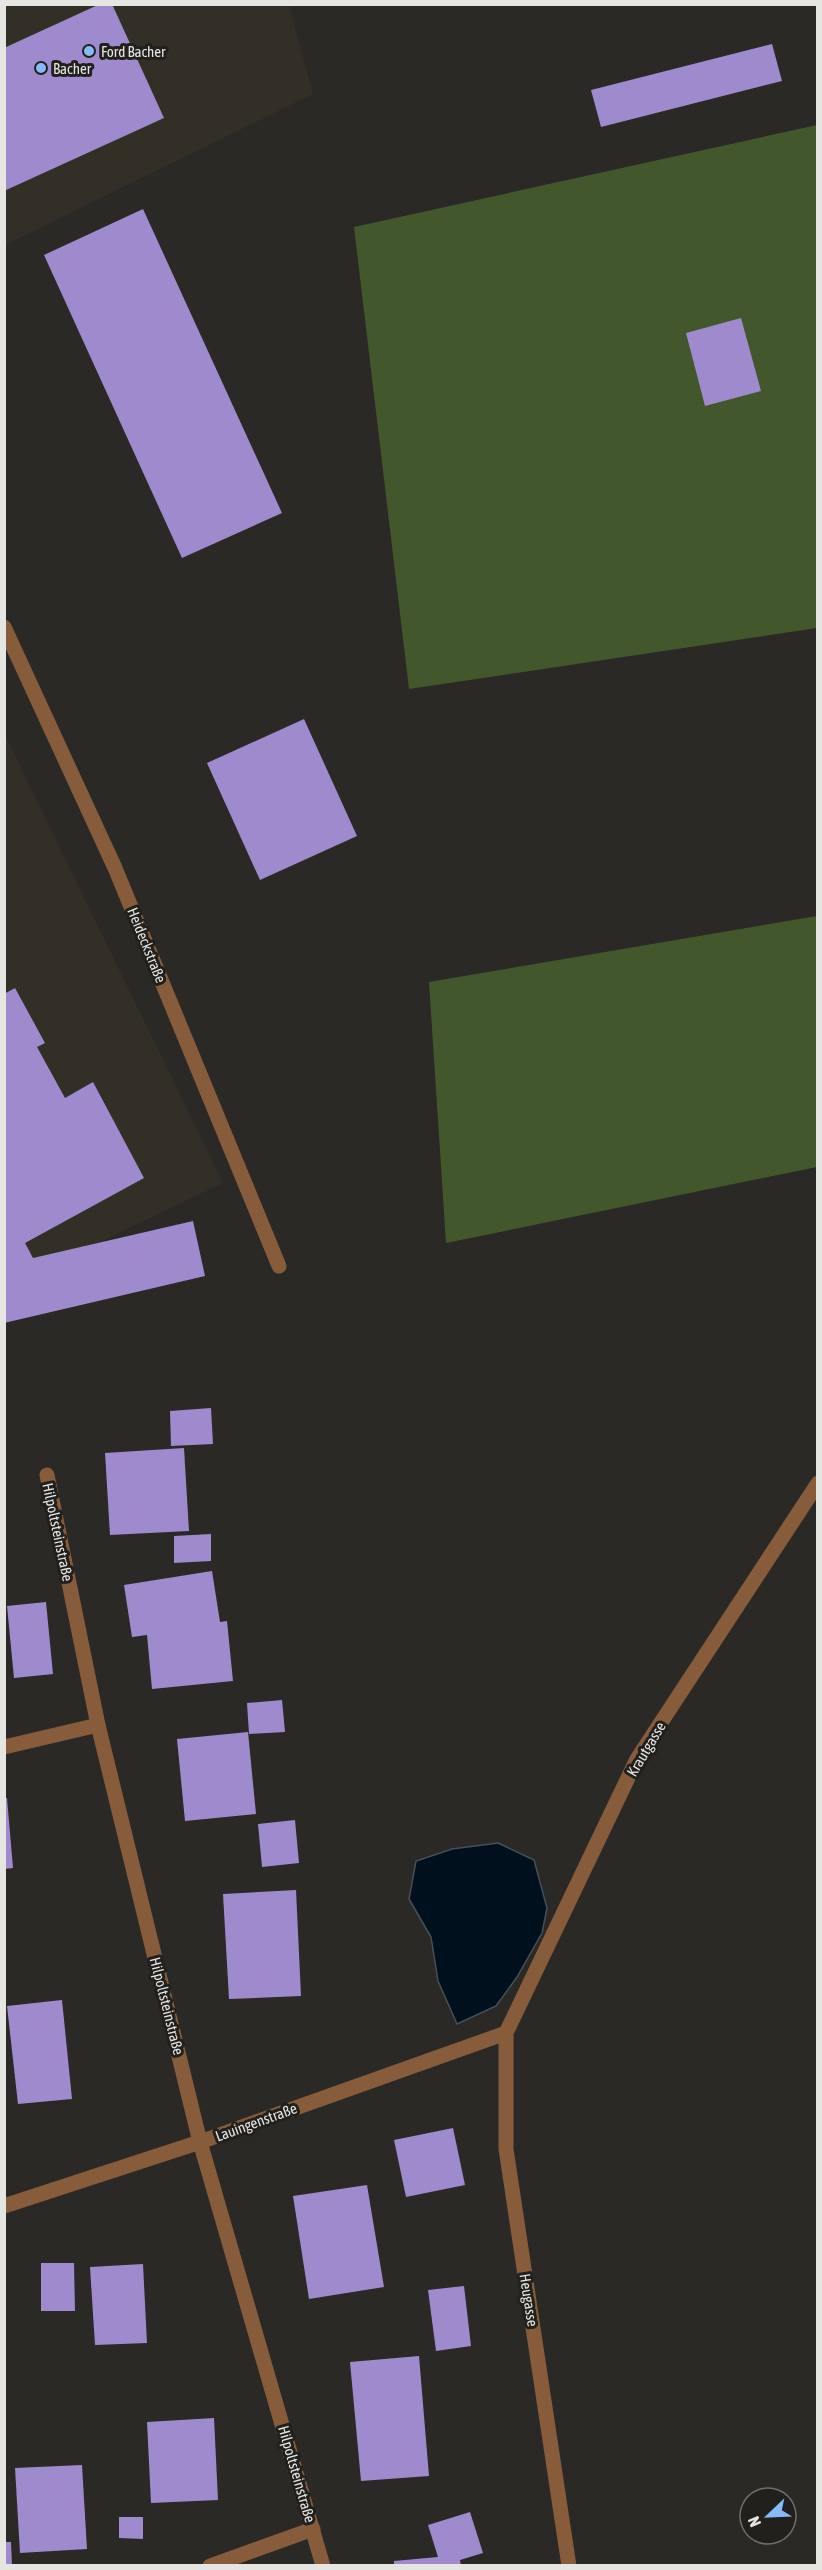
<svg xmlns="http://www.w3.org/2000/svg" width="822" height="2570" viewBox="0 0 822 2570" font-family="'Asap Condensed',sans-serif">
	<rect width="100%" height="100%" fill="#2a2926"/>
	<!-- built -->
	<g fill="#322f26">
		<polygon points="5,5 289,5 313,94 5,245"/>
		<polygon points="4,733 223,1183 5,1288 4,1288"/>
	</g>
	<!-- green -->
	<g fill="#43572c">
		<polygon points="817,125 817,628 409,689 354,227"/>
		<polygon points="817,916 817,1167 446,1243 429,982"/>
	</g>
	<!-- water -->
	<polygon fill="#00111d" stroke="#455158" stroke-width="1.5" points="498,1843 534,1860 547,1908 542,1933 517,1977 496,2006 457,2024 438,1981 431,1937 409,1899 416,1861 452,1849"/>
	<!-- building -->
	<g fill="#a08ace">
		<polygon points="100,4 112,4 164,118 4,191 4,48"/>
		<polygon points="772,44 782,81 601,127 591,90"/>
		<polygon points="143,209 282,513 182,558 44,255"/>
		<polygon points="741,318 761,391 705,406 686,333"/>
		<polygon points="304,719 357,836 260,880 207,763"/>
		<polygon points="15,988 45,1043 37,1047 65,1098 93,1082 144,1178 25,1243 33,1258 193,1221 205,1276 4,1323 4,994"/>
		<polygon points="211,1408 213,1444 171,1446 170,1411"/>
		<polygon points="184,1448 189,1531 110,1535 105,1453"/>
		<polygon points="211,1534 211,1561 174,1563 174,1536"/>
		<polygon points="212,1571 220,1622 227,1621 233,1681 152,1689 147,1635 132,1637 124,1585"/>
		<polygon points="46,1602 53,1674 14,1678 7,1606"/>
		<polygon points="282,1700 285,1732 249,1734 247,1703"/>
		<polygon points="248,1732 256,1814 185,1821 177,1739"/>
		<polygon points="4,1798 7,1798 13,1868 4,1869"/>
		<polygon points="295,1820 299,1863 262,1867 258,1824"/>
		<polygon points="296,1890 301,1996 229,1999 223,1894"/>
		<polygon points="62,2000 72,2099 18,2104 7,2006"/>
		<polygon points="453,2128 465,2185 406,2197 394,2140"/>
		<polygon points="367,2185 384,2287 309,2299 293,2196"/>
		<polygon points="41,2263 74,2263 75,2311 41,2311"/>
		<polygon points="143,2264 147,2343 95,2345 90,2267"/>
		<polygon points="464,2286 471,2346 436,2351 428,2290"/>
		<polygon points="419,2356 429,2476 361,2481 350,2362"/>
		<polygon points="214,2418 218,2500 151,2503 147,2422"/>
		<polygon points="82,2465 87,2549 20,2553 15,2468"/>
		<polygon points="470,2512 483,2553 460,2560 461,2566 394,2566 394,2561 438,2557 428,2525"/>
		<polygon points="119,2517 143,2517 143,2539 119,2538"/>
		<polygon points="4,2542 11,2542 12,2566 4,2566"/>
	</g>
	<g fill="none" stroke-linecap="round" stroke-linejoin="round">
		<!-- minor -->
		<g stroke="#865c3b" stroke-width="15">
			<polyline points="4,627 115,868 279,1266"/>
			<polyline points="47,1475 98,1725 200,2142 323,2566"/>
			<polyline points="4,1747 98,1725"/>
			<polyline points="4,2206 200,2142 506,2033"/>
			<polyline points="210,2566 313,2529"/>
			<polyline points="569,2566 506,2149 506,2033 637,1759 818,1483"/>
		</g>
	</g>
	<!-- markers -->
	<g fill="#86bbfb" stroke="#21201c" stroke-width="2">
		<circle cx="89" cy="51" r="6"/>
		<circle cx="41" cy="68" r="6"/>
	</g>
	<g text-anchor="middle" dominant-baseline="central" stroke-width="6" stroke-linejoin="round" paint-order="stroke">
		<!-- poi labels -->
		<g font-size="15" fill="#e5e5e2" stroke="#21201c" text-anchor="start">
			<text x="101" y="51">Ford Bacher</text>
			<text x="53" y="68">Bacher</text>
		</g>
		<!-- street labels -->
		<g font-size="15" fill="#e5e5e2" stroke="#21201c">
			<text transform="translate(147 945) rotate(68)">Heideckstraße</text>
			<text transform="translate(58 1532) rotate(78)">Hilpoltsteinstraße</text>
			<text transform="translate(646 1749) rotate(-59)">Krautgasse</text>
			<text transform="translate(167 2006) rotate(76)">Hilpoltsteinstraße</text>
			<text transform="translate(256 2122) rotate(-20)">Lauingenstraße</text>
			<text transform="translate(529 2300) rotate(81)">Heugasse</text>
			<text transform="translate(297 2474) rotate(74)">Hilpoltsteinstraße</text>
		</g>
	</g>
	<!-- border -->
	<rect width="822" height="2570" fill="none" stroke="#e5e5e2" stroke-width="12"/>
	<!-- north arrow -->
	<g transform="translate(768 2516) rotate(247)"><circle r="28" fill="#21201c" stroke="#6f6f6b" stroke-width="1.5"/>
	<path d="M0-4.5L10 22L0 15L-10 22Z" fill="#86bbfb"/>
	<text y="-9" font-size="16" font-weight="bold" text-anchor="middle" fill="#e5e5e2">N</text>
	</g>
</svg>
